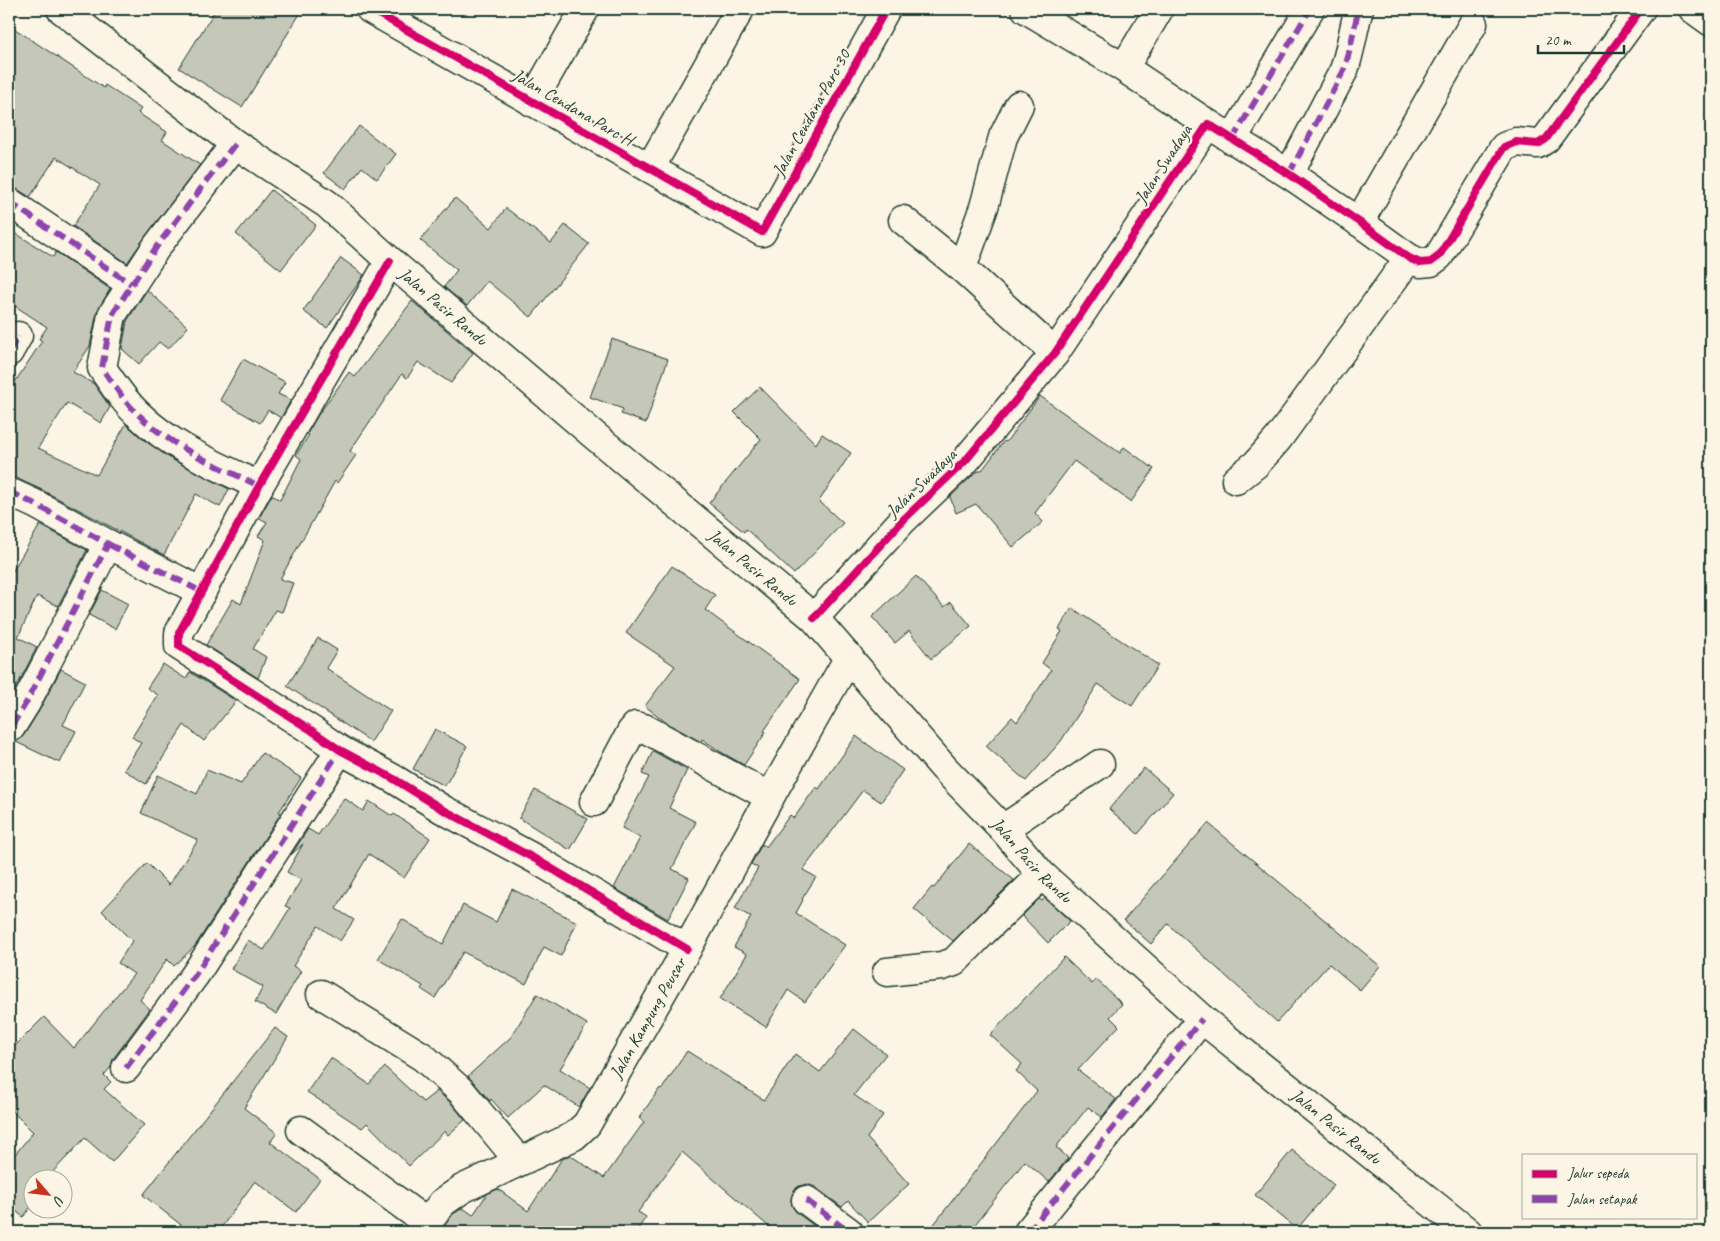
<svg xmlns="http://www.w3.org/2000/svg" width="1720" height="1241" viewBox="0 0 1720 1241" font-family="Caveat,sans-serif">
	<rect width="100%" height="100%" fill="#fcf5e5"/>
	<filter id="ink" filterUnits="userSpaceOnUse"><feTurbulence type="fractalNoise" baseFrequency=".02" numOctaves="2"/><feDisplacementMap in="SourceGraphic" scale="10" xChannelSelector="R" yChannelSelector="G"/><feConvolveMatrix kernelMatrix="1 2 1 2 8 2 1 2 1" color-interpolation-filters="sRGB"/></filter>
	<g filter="url(#ink)">
		<!-- building -->
		<g fill="#c5c7b9" stroke="#1f3d34">
			<polygon points="216,9 303,9 242,107 179,68"/>
			<polygon points="9,25 104,88 105,85 141,109 138,113 167,132 162,140 200,165 145,237 127,263 73,226 100,185 56,157 30,197 17,189 9,187"/>
			<polygon points="359,126 396,154 377,179 362,167 345,189 324,173"/>
			<polygon points="271,190 316,225 281,270 236,234"/>
			<polygon points="455,198 491,228 506,208 551,243 565,225 589,244 531,317 487,281 467,306 444,287 457,270 420,240"/>
			<polygon points="9,221 12,223 9,229 53,257 56,252 110,289 97,312 90,346 73,372 94,384 110,407 101,423 67,403 38,448 97,475 126,424 144,440 173,460 229,489 220,507 196,494 164,555 42,490 16,478 9,477 9,391 42,341 39,339 47,327 9,302"/>
			<polygon points="341,258 364,275 327,328 303,311"/>
			<polygon points="147,290 188,327 168,349 159,342 139,364 122,349 127,321"/>
			<polygon points="412,301 473,353 451,383 418,362 407,378 402,374 350,451 356,455 337,483 335,481 280,579 293,583 282,612 276,610 253,649 266,657 258,678 206,645 233,599 241,604 265,540 258,536 267,522 259,518 272,495 280,500 301,459 296,455 309,435 307,434 318,415 349,372 355,377"/>
			<polygon points="612,339 668,359 646,423 621,414 623,409 590,397"/>
			<polygon points="243,359 285,382 278,394 291,400 281,418 268,410 260,423 220,400"/>
			<polygon points="760,387 816,444 822,434 851,453 819,501 843,523 794,574 746,529 744,532 709,503 761,439 734,412"/>
			<polygon points="1040,396 1120,453 1124,447 1154,469 1131,502 1074,461 1035,513 1043,522 1013,547 976,504 956,513 950,497 975,473 983,469 1004,441 1006,442"/>
			<polygon points="40,525 87,550 58,606 37,596 18,637 37,647 15,690 9,687 9,577"/>
			<polygon points="672,566 715,595 705,610 800,679 764,731 766,732 744,765 721,752 702,739 701,742 667,723 645,706 675,666 626,633"/>
			<polygon points="916,576 944,607 951,602 971,626 931,659 909,631 895,643 872,617"/>
			<polygon points="102,590 128,604 115,629 89,615"/>
			<polygon points="1072,608 1158,665 1132,706 1098,684 1061,741 1026,781 986,746 1012,717 1017,722 1051,670 1042,663 1062,631 1059,629"/>
			<polygon points="318,638 337,650 326,668 391,711 371,742 287,686"/>
			<polygon points="163,664 186,679 190,672 236,701 204,741 184,725 146,784 124,770 141,743 132,737 158,695 147,688"/>
			<polygon points="61,669 85,682 63,725 76,731 60,763 16,742 24,735 39,711"/>
			<polygon points="435,729 467,746 445,786 413,769"/>
			<polygon points="856,736 903,770 881,802 863,790 803,870 816,877 802,899 803,900 796,913 845,945 805,1002 788,990 766,1027 720,999 747,954 734,947 751,917 735,908 758,868 751,864 762,844 766,847 790,815 794,818 816,787 819,789"/>
			<polygon points="653,751 687,770 669,808 696,822 672,869 689,878 668,919 614,888 640,838 622,828 649,777 642,774"/>
			<polygon points="262,753 301,778 279,812 281,813 195,946 174,966 167,959 140,1000 150,1009 113,1059 111,1067 104,1075 111,1082 104,1089 144,1125 112,1162 85,1138 47,1178 32,1178 32,1206 23,1217 9,1205 9,1162 33,1132 9,1108 9,1052 44,1017 74,1048 134,974 118,963 132,941 102,911 147,863 169,885 198,840 141,813 158,775 197,794 207,770 241,784"/>
			<polygon points="1144,768 1173,793 1138,834 1109,809"/>
			<polygon points="535,790 588,819 570,850 519,818"/>
			<polygon points="344,798 363,811 369,801 392,816 394,814 430,838 404,878 369,854 336,909 354,920 340,941 318,926 293,966 301,971 276,1014 255,1002 263,987 231,969 248,940 264,950 290,908 285,906 301,880 287,872 303,844 291,855 308,829 318,835"/>
			<polygon points="1208,823 1380,966 1360,990 1329,964 1277,1022 1168,924 1151,944 1124,920"/>
			<polygon points="969,844 1014,880 953,941 914,909 932,887 934,888"/>
			<polygon points="512,889 577,922 561,956 544,947 526,984 463,952 435,998 421,989 423,986 378,959 402,919 443,944 463,905 496,922"/>
			<polygon points="1045,898 1070,921 1048,943 1022,916 1039,899 1042,901"/>
			<polygon points="1064,957 1092,984 1096,979 1122,1004 1110,1017 1119,1026 1078,1070 1116,1099 1102,1117 1088,1107 1056,1147 1068,1158 1049,1182 1025,1161 969,1232 928,1232 1037,1091 1016,1071 1022,1064 990,1035"/>
			<polygon points="537,994 587,1024 560,1069 590,1088 579,1107 544,1085 508,1118 491,1099 490,1101 468,1076 511,1037"/>
			<polygon points="275,1028 288,1037 244,1108 277,1133 270,1142 320,1179 296,1212 255,1181 218,1232 190,1232 143,1195"/>
			<polygon points="854,1029 886,1054 854,1095 883,1115 867,1138 909,1184 868,1222 848,1201 842,1207 815,1187 807,1184 799,1186 794,1190 791,1198 792,1206 797,1213 820,1230 818,1232 775,1232 682,1152 638,1212 646,1217 636,1232 440,1232 453,1214 463,1208 473,1215 487,1194 498,1189 528,1211 561,1160 570,1155 604,1178 644,1122 639,1118 660,1088 662,1089 687,1051 764,1100 795,1054 820,1072"/>
			<polygon points="331,1058 369,1084 385,1067 423,1102 437,1091 451,1103 465,1120 448,1135 445,1131 409,1166 367,1123 362,1128 307,1092"/>
			<polygon points="1292,1150 1334,1185 1297,1229 1255,1195"/>
		</g>
		<g fill="none" stroke-linecap="round" stroke-linejoin="round">
			<defs>
				<g id="minor">
					<polyline points="370,9 762,232 886,9"/>
					<polyline points="1026,9 1124,68 1208,124"/>
					<polyline points="1693,9 1711,22"/>
					<polyline points="1124,68 1159,9"/>
					<polyline points="532,102 585,9"/>
					<polyline points="1232,140 1310,9"/>
					<path d="M235,144L157,246L112,315L102,368C113,384 125,403 140,416C173,448 218,466 259,486"/>
					<polyline points="650,168 740,9"/>
					<path d="M1289,174L1344,70C1351,50 1353,29 1359,9"/>
					<polyline points="9,202 131,284"/>
					<polyline points="903,220 962,268 1055,353"/>
					<polyline points="1359,222 1473,24"/>
					<polyline points="390,261 259,486 179,633 179,646 311,730 340,750 394,779 442,809 537,860 687,949"/>
					<polyline points="962,268 984,207 1003,137 1019,105"/>
					<polyline points="9,352 18,336"/>
					<polyline points="1236,480 1256,464 1278,439 1409,258"/>
					<polyline points="9,492 35,504 108,544 26,703 11,727"/>
					<polyline points="108,544 202,592"/>
					<polyline points="814,618 902,521 966,460 1055,353 1208,124 1289,174 1359,222 1409,258 1420,263 1431,262 1439,256 1504,147 1516,142 1538,144 1546,139 1641,9"/>
					<polyline points="594,802 631,732 636,726 644,728 770,797"/>
					<polyline points="1003,829 1100,764"/>
					<polyline points="887,972 942,966 954,962 983,932 1042,875"/>
					<polyline points="321,994 423,1057 462,1092 519,1161"/>
					<polyline points="126,1068 195,975 340,750"/>
					<polyline points="301,1130 427,1223"/>
					<polyline points="806,1200 849,1232"/>
					<path id="s1" d="M421,1232L442,1203L462,1189L574,1136L587,1124L687,949L770,797L849,657"/>
					<polyline points="1028,1232 1202,1019"/>
				</g>
				<g id="major">
					<path id="s2" d="M61,9L235,144L327,204L390,261L595,436L814,618L944,768L1003,829L1042,875L1202,1019L1468,1232"/>
				</g>
			</defs>
			<!-- minor casing -->
			<use href="#minor" stroke="#1f3d34" stroke-width="31"/>
			<!-- major casing -->
			<use href="#major" stroke="#1f3d34" stroke-width="31"/>
			<!-- minor -->
			<use href="#minor" stroke="#fcf5e5" stroke-width="28"/>
			<!-- major -->
			<use href="#major" stroke="#fcf5e5" stroke-width="28"/>
			<!-- quiet -->
			<g stroke="#8e44ad" stroke-width="6" stroke-dasharray="12 6" stroke-linecap="butt">
				<polyline points="1232,140 1310,9"/>
				<path d="M235,144L157,246L112,315L102,368C113,384 125,403 140,416C173,448 218,466 259,486"/>
				<path d="M1289,174L1344,70C1351,50 1353,29 1359,9"/>
				<polyline points="9,202 131,284"/>
				<polyline points="9,352 18,336"/>
				<polyline points="9,492 35,504 108,544 26,703 11,727"/>
				<polyline points="108,544 202,592"/>
				<polyline points="126,1068 195,975 340,750"/>
				<polyline points="806,1200 849,1232"/>
				<polyline points="1028,1232 1202,1019"/>
			</g>
			<defs>
				<g id="cycleway">
					<polyline points="370,9 762,232 886,9"/>
					<polyline points="390,261 259,486 179,633 179,646 311,730 340,750 394,779 442,809 537,860 687,949"/>
					<polyline points="814,618 902,521 966,460 1055,353 1208,124 1289,174 1359,222 1409,258 1420,263 1431,262 1439,256 1504,147 1516,142 1538,144 1546,139 1641,9"/>
				</g>
			</defs>
			<!-- cycleway casing -->
			<use href="#cycleway" stroke="#fcf5e5" stroke-width="11"/>
			<!-- cycleway -->
			<use href="#cycleway" stroke="#d6006c" stroke-width="8"/>
		</g>
	</g>
	<g text-anchor="middle" dominant-baseline="central" stroke-width="4.5" stroke-linejoin="round" paint-order="stroke">
		<!-- street labels -->
		<g font-size="18" fill="#1f3d34" stroke="#fcf5e5">
			<text transform="translate(573 107) rotate(30)">Jalan Cendana Parc H</text>
			<text transform="translate(811 113) rotate(-61)">Jalan Cendana Parc 30</text>
			<text transform="translate(1163 164) rotate(-57)">Jalan Swadaya</text>
			<text stroke="none"><textPath href="#s2" startOffset="485">Jalan Pasir Randu</textPath></text>
			<text transform="translate(921 483) rotate(-44)">Jalan Swadaya</text>
			<text stroke="none"><textPath href="#s2" startOffset="890">Jalan Pasir Randu</textPath></text>
			<text stroke="none"><textPath href="#s2" startOffset="1295">Jalan Pasir Randu</textPath></text>
			<text stroke="none"><textPath href="#s1" startOffset="324">Jalan Kampung Peusar</textPath></text>
			<text stroke="none"><textPath href="#s2" startOffset="1700">Jalan Pasir Randu</textPath></text>
		</g>
	</g>
	<!-- margin -->
	<rect width="1720" height="1241" fill="none" stroke="#fcf5e5" stroke-width="30"/>
	<rect x="15" y="15" width="1690" height="1211" fill="none" stroke="#1f3d34" stroke-width="2" filter="url(#ink)"/>
	<!-- legend -->
	<rect x="1522" y="1154" width="175" height="65" fill="#fcf5e5" stroke="#a4ab9e"/>
	<rect x="1532" y="1170" width="25" height="8" fill="#d6006c" stroke="#a4ab9e"/>
	<text x="1568" y="1178" font-size="15" fill="#1f3d34">Jalur sepeda</text>
	<rect x="1532" y="1195" width="25" height="8" fill="#8e44ad" stroke="#a4ab9e"/>
	<text x="1568" y="1204" font-size="15" fill="#1f3d34">Jalan setapak</text>
	<!-- north arrow -->
	<g transform="translate(48 1194) rotate(118)"><circle r="24" fill="#fcf5e5" stroke="#a4ab9e"/>
	<path d="M0-4L9 19L0 12L-9 19Z" fill="#c8321e"/>
	<text y="-8" font-size="14" font-weight="bold" text-anchor="middle" fill="#1f3d34">U</text>
	</g>
	<!-- scale -->
	<path d="M1538 45v8h86v-8" fill="none" stroke="#1f3d34" stroke-width="2.5"/>
	<text x="1545" y="45" font-size="15" fill="#1f3d34" stroke="#fcf5e5" stroke-width="4" paint-order="stroke">20 m</text>
</svg>
